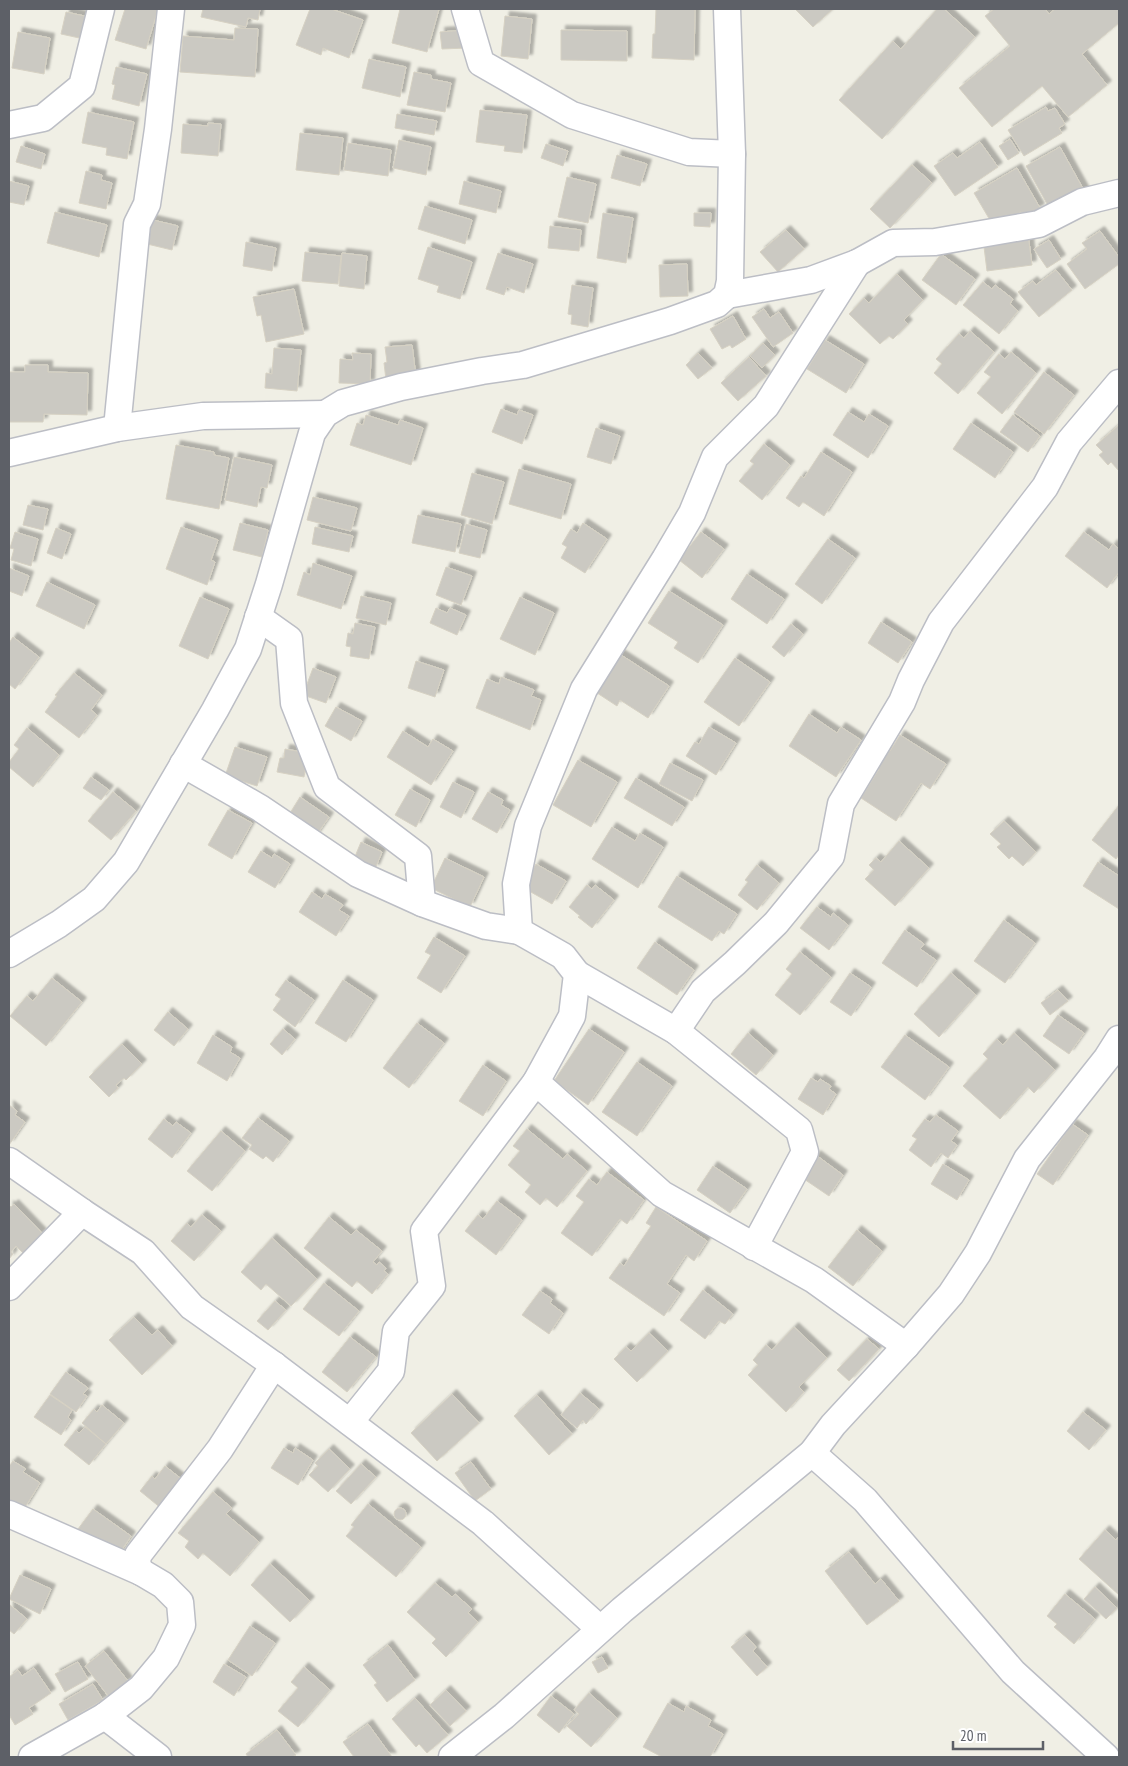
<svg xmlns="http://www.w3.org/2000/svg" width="1128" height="1766" viewBox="0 0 1128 1766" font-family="'PT Sans Narrow',sans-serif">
	<defs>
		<filter id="shadow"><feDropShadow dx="4.5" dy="-4.5" stdDeviation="1" flood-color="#0004"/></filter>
	</defs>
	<rect width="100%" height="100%" fill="#f0efe5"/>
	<!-- building -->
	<g fill="#cbc9c2" stroke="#d6d1c3" filter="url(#shadow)">
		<polygon points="125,9 158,9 146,49 115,40"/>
		<polygon points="203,9 260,9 258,20 248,18 246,27 201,17"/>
		<polygon points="310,9 331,9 363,20 349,58 323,48 321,55 296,45"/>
		<polygon points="400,9 439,9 427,52 392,43"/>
		<polygon points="656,9 695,9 694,60 652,58 653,34 655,34"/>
		<polygon points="795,9 833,9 813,27"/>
		<polygon points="937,9 944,9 975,37 882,139 839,100 893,41 901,49"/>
		<polygon points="994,9 1045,9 1049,14 1055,9 1119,9 1119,23 1082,54 1107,85 1068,117 1042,86 992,127 959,88 1010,46 985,16"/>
		<polygon points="66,12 89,17 84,39 61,34"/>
		<polygon points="505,16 532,19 528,59 501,56"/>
		<polygon points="235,28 258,29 255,77 180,72 183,36 234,40"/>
		<polygon points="466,30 467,48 442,49 440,32"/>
		<polygon points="561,30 627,31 627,61 561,60"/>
		<polygon points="18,32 50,38 44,74 12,68"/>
		<polygon points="369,59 406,67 400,97 362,88"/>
		<polygon points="116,67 147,74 139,106 112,99 115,85 112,84"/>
		<polygon points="414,72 431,75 431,79 451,83 445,112 407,105"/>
		<polygon points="1046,107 1048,111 1055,108 1065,124 1059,128 1062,133 1024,156 1008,130"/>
		<polygon points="480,110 527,115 522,153 504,151 505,146 476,142"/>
		<polygon points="88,112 134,122 127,159 106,155 107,148 82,143"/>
		<polygon points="397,114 437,121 434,135 395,128"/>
		<polygon points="208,123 221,124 218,156 181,153 183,124 208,126"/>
		<polygon points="300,133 343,138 339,175 296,170"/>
		<polygon points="1010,139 1019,153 1008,160 999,146"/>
		<polygon points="399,140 431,147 426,175 393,168"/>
		<polygon points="980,142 998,167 955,196 934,166 953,153 957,158"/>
		<polygon points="348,143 391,150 388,176 344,170"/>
		<polygon points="546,144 568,151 563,166 541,158"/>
		<polygon points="21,146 45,154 41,169 16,162"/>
		<polygon points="1060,147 1086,194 1052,213 1026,166"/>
		<polygon points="617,155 647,164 640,186 611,178"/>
		<polygon points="912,165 932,183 890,228 870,209"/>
		<polygon points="1017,168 1040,208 1024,217 1021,212 994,227 974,193"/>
		<polygon points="86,171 102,175 101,180 112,183 106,209 79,203"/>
		<polygon points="567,177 596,184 588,223 558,217"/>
		<polygon points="9,181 29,186 24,205 9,202"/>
		<polygon points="464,181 501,191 496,213 459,204"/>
		<polygon points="425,206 472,220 465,244 418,229"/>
		<polygon points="55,212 107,225 99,257 47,243"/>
		<polygon points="603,213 633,218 626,263 597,258"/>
		<polygon points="694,213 711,213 710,227 694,226"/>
		<polygon points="149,219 178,226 172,250 143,243"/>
		<polygon points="550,226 581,230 579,251 548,248"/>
		<polygon points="786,230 804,249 778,272 760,252"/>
		<polygon points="1100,231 1119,257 1119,264 1085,289 1067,264 1087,249 1082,243"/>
		<polygon points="1028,234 1032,265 987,271 983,239"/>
		<polygon points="1049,240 1061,259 1047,268 1034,249"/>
		<polygon points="246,242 276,248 272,271 243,266"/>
		<polygon points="428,247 472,262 460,299 437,292 439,286 418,279"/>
		<polygon points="305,252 341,256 338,284 302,281"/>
		<polygon points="342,253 367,256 364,289 339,286"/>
		<polygon points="498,253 533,264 524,293 507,287 504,295 486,289"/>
		<polygon points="941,254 975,279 956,305 922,280"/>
		<polygon points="687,264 688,296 660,297 659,265"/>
		<polygon points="1056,270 1072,290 1039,317 1018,292 1033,281 1036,285"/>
		<polygon points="897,274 923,300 904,320 908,324 893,339 889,336 880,344 849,314 864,298 869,303"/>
		<polygon points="983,282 992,289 995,285 1013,299 1010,304 1018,311 999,334 963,305"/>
		<polygon points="572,285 593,288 588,327 571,324 572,315 568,314"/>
		<polygon points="294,289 304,334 266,342 261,315 257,316 253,297"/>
		<polygon points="764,309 770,318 779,312 793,333 773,347 752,317"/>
		<polygon points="733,316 746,339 732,348 730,345 722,349 710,329"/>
		<polygon points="970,331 994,352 958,394 934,373 942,364 936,359 959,334 964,338"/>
		<polygon points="825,340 864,364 846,393 807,369"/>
		<polygon points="763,343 775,355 762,368 750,356"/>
		<polygon points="412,345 416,377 386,380 384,363 387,362 385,347"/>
		<polygon points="274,348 301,350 297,391 265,388 266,373 272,374"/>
		<polygon points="1011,352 1036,373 1002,414 977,393 991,377 984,372 999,354 1005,359"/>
		<polygon points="352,353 371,354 370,384 339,383 340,359 353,360"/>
		<polygon points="698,353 712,368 698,379 686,365"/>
		<polygon points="749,357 766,376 738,401 721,383"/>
		<polygon points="25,365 48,365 48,372 88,373 87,415 44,414 43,422 9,422 9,372 25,372"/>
		<polygon points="1044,372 1074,395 1044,434 1014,412"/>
		<polygon points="501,409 517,415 519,410 533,415 522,444 492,432"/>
		<polygon points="848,412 864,422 869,414 888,426 868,458 833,435"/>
		<polygon points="366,415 398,425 400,420 423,428 411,465 350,445 357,423 363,425"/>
		<polygon points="1013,415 1040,436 1028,452 1000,432"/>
		<polygon points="971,423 1013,452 995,478 953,449"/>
		<polygon points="1119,425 1119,471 1111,462 1108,465 1099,455 1103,452 1096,445"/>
		<polygon points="596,428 620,436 611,464 587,457"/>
		<polygon points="764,444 790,465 762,500 739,481 754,464 750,461"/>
		<polygon points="176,445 214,452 214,455 229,458 219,509 166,499"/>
		<polygon points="821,452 852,472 824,516 803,502 799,507 786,498 801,476 804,478"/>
		<polygon points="234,457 272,465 267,488 261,487 257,507 225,500"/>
		<polygon points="519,469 571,484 561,519 509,504"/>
		<polygon points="472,473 504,482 492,524 461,515"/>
		<polygon points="313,497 357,508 351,531 307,520"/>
		<polygon points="28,505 48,509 43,530 23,525"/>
		<polygon points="418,515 461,524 455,552 412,543"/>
		<polygon points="240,523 268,530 262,557 233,550"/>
		<polygon points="583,523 607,539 585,573 561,558 567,547 562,544 571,529 577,533"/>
		<polygon points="466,524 487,530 480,558 459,553"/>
		<polygon points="181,527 218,540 211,560 215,562 207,585 166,569"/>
		<polygon points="315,527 353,536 349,552 312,544"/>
		<polygon points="56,528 71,534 62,559 47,553"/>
		<polygon points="15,532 38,539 31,566 11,560 14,549 10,548"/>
		<polygon points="701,532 724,549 702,578 679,560"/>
		<polygon points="1084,532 1109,550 1113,544 1119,549 1119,572 1107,588 1065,556"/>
		<polygon points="828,539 855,558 822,604 795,584"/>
		<polygon points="313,563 352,576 341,609 297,595 304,572 310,575"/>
		<polygon points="446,567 472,576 461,605 436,595"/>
		<polygon points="9,568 29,576 22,596 9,591"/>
		<polygon points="747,574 784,599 767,624 731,599"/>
		<polygon points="47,582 95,605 84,629 36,606"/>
		<polygon points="669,591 723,625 698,663 674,648 678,642 648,623"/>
		<polygon points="361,596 391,603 386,625 356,618"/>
		<polygon points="200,597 229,609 208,659 179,646"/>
		<polygon points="520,597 554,613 535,655 500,639"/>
		<polygon points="436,608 447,613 450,608 466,615 457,635 430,623"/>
		<polygon points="881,622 912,642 898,663 868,643"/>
		<polygon points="355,623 375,627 369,659 350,656 351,647 346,646 348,633 353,634"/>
		<polygon points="791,624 803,634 784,657 772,647"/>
		<polygon points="13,637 39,657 15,689 9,684 9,643"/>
		<polygon points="618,653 669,686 648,718 620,700 617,706 594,691"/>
		<polygon points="735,658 770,682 739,726 704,702"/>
		<polygon points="416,661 444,670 435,697 408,688"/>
		<polygon points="313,668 336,677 326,703 303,695"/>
		<polygon points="74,673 102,695 91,710 97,715 79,738 45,712 57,696 55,695"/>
		<polygon points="501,677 534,690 531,696 541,700 530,730 476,708 487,679 499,684"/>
		<polygon points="336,707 362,721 351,741 325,726"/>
		<polygon points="809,714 837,733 841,727 861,740 836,777 789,746"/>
		<polygon points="709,727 736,743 716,775 686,756 695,742 699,744"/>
		<polygon points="27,728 59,755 33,787 9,767 9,762 19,749 14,745"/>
		<polygon points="403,731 428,747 433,739 453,751 431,785 387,757"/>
		<polygon points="900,735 946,764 930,789 921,783 896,821 861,798 879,769 872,765 883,747 890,751"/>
		<polygon points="235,747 267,757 257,786 225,776"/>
		<polygon points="285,749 308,753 304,777 277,772 280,758 284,758"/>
		<polygon points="578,760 617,782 591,827 553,805"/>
		<polygon points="670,763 703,780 692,801 659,784"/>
		<polygon points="91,777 109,790 101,800 83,788"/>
		<polygon points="636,778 684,807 672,826 624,798"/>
		<polygon points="453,782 474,792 461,818 440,807"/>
		<polygon points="410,789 430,800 416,827 395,815"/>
		<polygon points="113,792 136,811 111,840 88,821"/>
		<polygon points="488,792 503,800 501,805 510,810 497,833 472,819"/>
		<polygon points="300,797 329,817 315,837 287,818"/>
		<polygon points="1119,805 1119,855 1116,859 1092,840"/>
		<polygon points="228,810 252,823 232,859 208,845"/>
		<polygon points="1004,821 1036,852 1023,866 1012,856 1009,859 997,847 1001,844 990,834"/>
		<polygon points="612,827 635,841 640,833 663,847 638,888 592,859"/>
		<polygon points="899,841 929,868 895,906 865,879 874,870 869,865 876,858 881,862"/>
		<polygon points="361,842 382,852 375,869 354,859"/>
		<polygon points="261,851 272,858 274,854 290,864 275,888 248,872"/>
		<polygon points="445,858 484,877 470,907 431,888"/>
		<polygon points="1098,862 1119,876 1119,909 1083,886"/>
		<polygon points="536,864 566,881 552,904 522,887"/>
		<polygon points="757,865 779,883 757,910 738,895 748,882 745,880"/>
		<polygon points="677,876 737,914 724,934 719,931 712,941 658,907"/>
		<polygon points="587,885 592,889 595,885 614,900 592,928 578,917 580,916 569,907"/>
		<polygon points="312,892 322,899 325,894 343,905 339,910 349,916 336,936 299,912"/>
		<polygon points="817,907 831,917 833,913 848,925 829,950 800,928"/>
		<polygon points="1004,920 1035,943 1005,983 974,961"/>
		<polygon points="905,930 924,944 920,949 936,960 917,987 882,963"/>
		<polygon points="434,937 465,956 441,993 417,978 431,955 425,952"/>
		<polygon points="655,942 694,970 677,995 637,968"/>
		<polygon points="800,952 831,977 800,1015 775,995 792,974 786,969"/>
		<polygon points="850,973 871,987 851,1016 830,1002"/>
		<polygon points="951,973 976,995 939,1037 914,1014"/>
		<polygon points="52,978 82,1002 46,1046 10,1016 27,996 33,1001"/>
		<polygon points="286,980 314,1000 295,1027 273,1010 281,999 275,995"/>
		<polygon points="343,980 373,1000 346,1042 315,1023"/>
		<polygon points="1058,990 1068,1001 1050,1015 1041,1003"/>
		<polygon points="168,1012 188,1029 174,1046 154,1030"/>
		<polygon points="1058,1015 1084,1033 1069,1054 1043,1036"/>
		<polygon points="417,1023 444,1043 409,1088 383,1068"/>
		<polygon points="283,1029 295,1039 282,1055 270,1044"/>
		<polygon points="589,1029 624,1052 588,1105 554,1081"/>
		<polygon points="748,1033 773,1055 756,1075 731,1054"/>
		<polygon points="1014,1033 1055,1070 1034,1093 1028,1087 1000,1119 963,1086 988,1059 983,1054 997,1039 1003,1045"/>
		<polygon points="213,1035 232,1047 230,1052 240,1058 227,1081 197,1063"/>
		<polygon points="905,1035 949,1067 925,1100 881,1067"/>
		<polygon points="122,1044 142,1064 126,1080 124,1078 116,1085 118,1088 109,1097 89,1077"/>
		<polygon points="637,1062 672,1086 637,1136 602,1112"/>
		<polygon points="483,1065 506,1081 483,1116 459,1101"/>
		<polygon points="811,1078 818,1082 820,1079 831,1086 829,1089 836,1094 823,1115 798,1099"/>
		<polygon points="9,1105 17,1111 15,1115 25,1122 9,1145"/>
		<polygon points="936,1115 958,1131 951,1141 957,1145 948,1158 941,1153 931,1167 909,1150 917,1139 912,1136 925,1119 930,1122"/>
		<polygon points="258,1118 289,1141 273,1162 266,1156 263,1159 249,1149 252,1145 242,1138"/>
		<polygon points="164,1119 173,1126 176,1122 191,1133 172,1158 148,1139"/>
		<polygon points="1072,1124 1088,1135 1053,1185 1037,1174"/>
		<polygon points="527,1129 563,1159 567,1154 587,1171 557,1207 546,1198 540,1205 525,1192 531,1185 508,1165 520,1151 513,1146"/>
		<polygon points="221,1131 245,1151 212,1191 187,1171"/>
		<polygon points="816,1155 843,1175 829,1196 801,1177"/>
		<polygon points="943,1164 969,1180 957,1200 931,1184"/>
		<polygon points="713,1166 747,1189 730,1213 697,1190"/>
		<polygon points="607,1172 644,1200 627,1224 620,1219 592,1256 561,1233 584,1202 576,1196 589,1179 597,1185"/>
		<polygon points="497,1201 522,1220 496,1255 465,1231 478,1215 483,1219"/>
		<polygon points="14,1204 42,1233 23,1253 16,1246 11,1252 13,1254 9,1259 9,1205 11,1207"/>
		<polygon points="656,1207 707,1241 694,1261 686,1255 667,1284 680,1293 664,1316 609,1278 620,1263 624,1266 651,1226 646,1223"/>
		<polygon points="202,1215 221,1231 194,1261 171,1241 187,1223 191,1227"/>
		<polygon points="329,1217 351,1235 356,1230 382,1251 373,1262 377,1265 379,1262 386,1268 384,1271 388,1274 372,1294 357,1281 352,1287 304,1248"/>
		<polygon points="857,1230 882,1251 853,1286 828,1267"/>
		<polygon points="272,1238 317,1279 291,1306 266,1284 261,1290 241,1272"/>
		<polygon points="324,1283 359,1311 339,1336 303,1309"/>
		<polygon points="703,1290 733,1314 725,1324 719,1321 705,1339 680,1320"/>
		<polygon points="540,1291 552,1299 550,1303 563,1313 549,1334 522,1315"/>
		<polygon points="275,1301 286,1310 268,1330 257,1321"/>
		<polygon points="134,1317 152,1335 158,1330 172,1346 142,1375 109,1340"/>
		<polygon points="794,1327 827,1358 799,1387 804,1392 786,1412 748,1375 758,1365 753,1360 766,1345 772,1350"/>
		<polygon points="649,1333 668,1351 637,1382 614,1359 626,1347 631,1351"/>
		<polygon points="350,1337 376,1357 347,1392 322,1372"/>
		<polygon points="867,1339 879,1349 849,1381 837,1370"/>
		<polygon points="66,1372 88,1388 83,1394 87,1396 76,1412 50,1394"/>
		<polygon points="580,1393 599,1409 586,1424 583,1420 577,1428 561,1415"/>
		<polygon points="452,1394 479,1423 437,1461 411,1433"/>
		<polygon points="50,1395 72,1410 68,1417 71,1420 61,1435 34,1417"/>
		<polygon points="537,1395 572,1434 549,1455 514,1416"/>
		<polygon points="102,1405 124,1423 106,1444 82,1423 94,1409 97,1412"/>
		<polygon points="1083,1412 1106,1430 1089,1450 1067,1431"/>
		<polygon points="85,1427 106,1444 89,1465 64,1445 76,1430 79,1433"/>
		<polygon points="284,1448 293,1453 295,1448 313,1460 298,1485 271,1468"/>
		<polygon points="329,1449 350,1469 328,1492 309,1475 318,1466 315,1463"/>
		<polygon points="13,1461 26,1469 23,1472 40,1483 24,1509 9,1500 9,1464 10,1465"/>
		<polygon points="471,1462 491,1489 475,1501 455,1473"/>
		<polygon points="361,1464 376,1477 351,1504 336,1491"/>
		<polygon points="165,1466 184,1481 162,1509 140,1491 152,1476 155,1479"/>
		<polygon points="213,1492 232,1508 226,1514 259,1542 230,1576 203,1553 198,1559 185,1547 189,1541 178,1533"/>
		<polygon points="368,1504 421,1547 396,1577 346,1536 354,1527 351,1525"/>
		<circle cx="400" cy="1514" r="6"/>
		<polygon points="93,1509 131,1536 117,1557 78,1529"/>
		<polygon points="1105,1530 1116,1540 1119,1536 1119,1595 1079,1559"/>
		<polygon points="849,1552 875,1584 881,1579 899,1601 867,1625 825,1571"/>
		<polygon points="270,1564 310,1601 290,1622 251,1585"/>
		<polygon points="20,1575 51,1589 40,1614 9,1599"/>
		<polygon points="435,1583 452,1597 455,1594 472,1609 468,1613 478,1622 446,1657 432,1643 436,1639 407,1612"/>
		<polygon points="1095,1587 1117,1608 1106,1619 1084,1599"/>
		<polygon points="1065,1594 1095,1619 1074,1644 1054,1627 1057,1624 1047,1616"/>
		<polygon points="9,1604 27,1619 14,1634 9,1630"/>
		<polygon points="250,1626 275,1643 252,1676 228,1660"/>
		<polygon points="745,1635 756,1647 753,1651 767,1667 757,1676 731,1647"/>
		<polygon points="388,1645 415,1680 387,1702 374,1685 377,1683 363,1665"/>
		<polygon points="104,1651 128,1681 109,1697 85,1666"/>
		<polygon points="602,1657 608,1668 598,1673 592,1662"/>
		<polygon points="78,1662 88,1679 65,1692 55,1674"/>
		<polygon points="224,1664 246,1677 234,1696 213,1682"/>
		<polygon points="304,1667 330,1690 298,1727 278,1711 298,1688 291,1682"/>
		<polygon points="34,1668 51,1693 29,1708 33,1714 15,1725 9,1715 9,1677 18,1670 22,1676"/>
		<polygon points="93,1684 103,1700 68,1720 59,1704"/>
		<polygon points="446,1690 466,1711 450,1726 430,1705"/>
		<polygon points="589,1693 617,1718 591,1747 567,1726 579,1714 574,1710"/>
		<polygon points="551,1696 574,1714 559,1733 537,1715"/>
		<polygon points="415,1698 448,1735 427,1753 419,1744 416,1747 392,1719"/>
		<polygon points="668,1703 684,1712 686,1706 711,1720 708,1726 723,1734 710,1757 662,1757 643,1747"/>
		<polygon points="368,1724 392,1757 354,1757 343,1742"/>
		<polygon points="277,1730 296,1755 292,1757 248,1757 246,1754"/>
	</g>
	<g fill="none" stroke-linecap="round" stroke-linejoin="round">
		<defs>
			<g id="street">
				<polyline points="465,9 481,63 572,115 689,152 732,154"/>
				<polyline points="9,125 43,118 82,86 101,9"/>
				<polyline points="727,295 811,280 857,263 893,243 935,242 1039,224 1082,202 1119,193"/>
				<polyline points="117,428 137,224 147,204 158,129 171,9"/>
				<polyline points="9,453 117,428 203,416 325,414"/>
				<polyline points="258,617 289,639 294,703 327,787 418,856 422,903"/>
				<polyline points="183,764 260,808 358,874 422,903 486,926 519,931"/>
				<polyline points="9,954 59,924 94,899 126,862 215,710 248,649 269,584 312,433 325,414 343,403 401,387 482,371 523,365 670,321 717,304 727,295 730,281 732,154 727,9"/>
				<polyline points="577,974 676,1031 799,1130 805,1152 754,1247"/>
				<polyline points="676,1031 703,991 735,963 776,923 831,856 841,804 902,702 911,680 941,622 1045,487 1069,442 1119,383"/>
				<polyline points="536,1082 662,1194 814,1280 906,1346"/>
				<polyline points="9,1161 82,1212 143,1252 192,1307 274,1365 483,1523 600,1629"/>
				<polyline points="9,1287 82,1212"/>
				<polyline points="350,1422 391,1371 396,1331 432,1286 424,1231 536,1082 572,1016 577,974 563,956 519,931 516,884 528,826 584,689 665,559 692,513 715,457 766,406 857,263"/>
				<polyline points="812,1453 865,1500 1013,1672 1106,1757"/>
				<polyline points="9,1514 141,1572"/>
				<polyline points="105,1716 158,1757"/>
				<polyline points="32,1757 105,1716 141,1688 166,1658 182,1625 180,1602 163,1585 141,1572 137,1564 138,1555 220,1449 274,1365"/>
				<polyline points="452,1757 504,1716 622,1610 812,1453 833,1425 906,1346 951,1294 978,1253 1027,1159 1107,1058 1119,1039"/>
			</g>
		</defs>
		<!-- street casing -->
		<use href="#street" stroke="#bcbec5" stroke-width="29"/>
		<!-- street -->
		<use href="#street" stroke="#fff" stroke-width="26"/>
	</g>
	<!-- border -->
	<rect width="1128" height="1766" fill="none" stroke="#5d6067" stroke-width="20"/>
	<!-- scale -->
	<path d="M953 1741v8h90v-8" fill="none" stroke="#5d6067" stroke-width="2.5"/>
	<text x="960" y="1741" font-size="15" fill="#5d6067" stroke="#ffffff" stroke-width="4" paint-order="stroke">20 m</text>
</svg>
